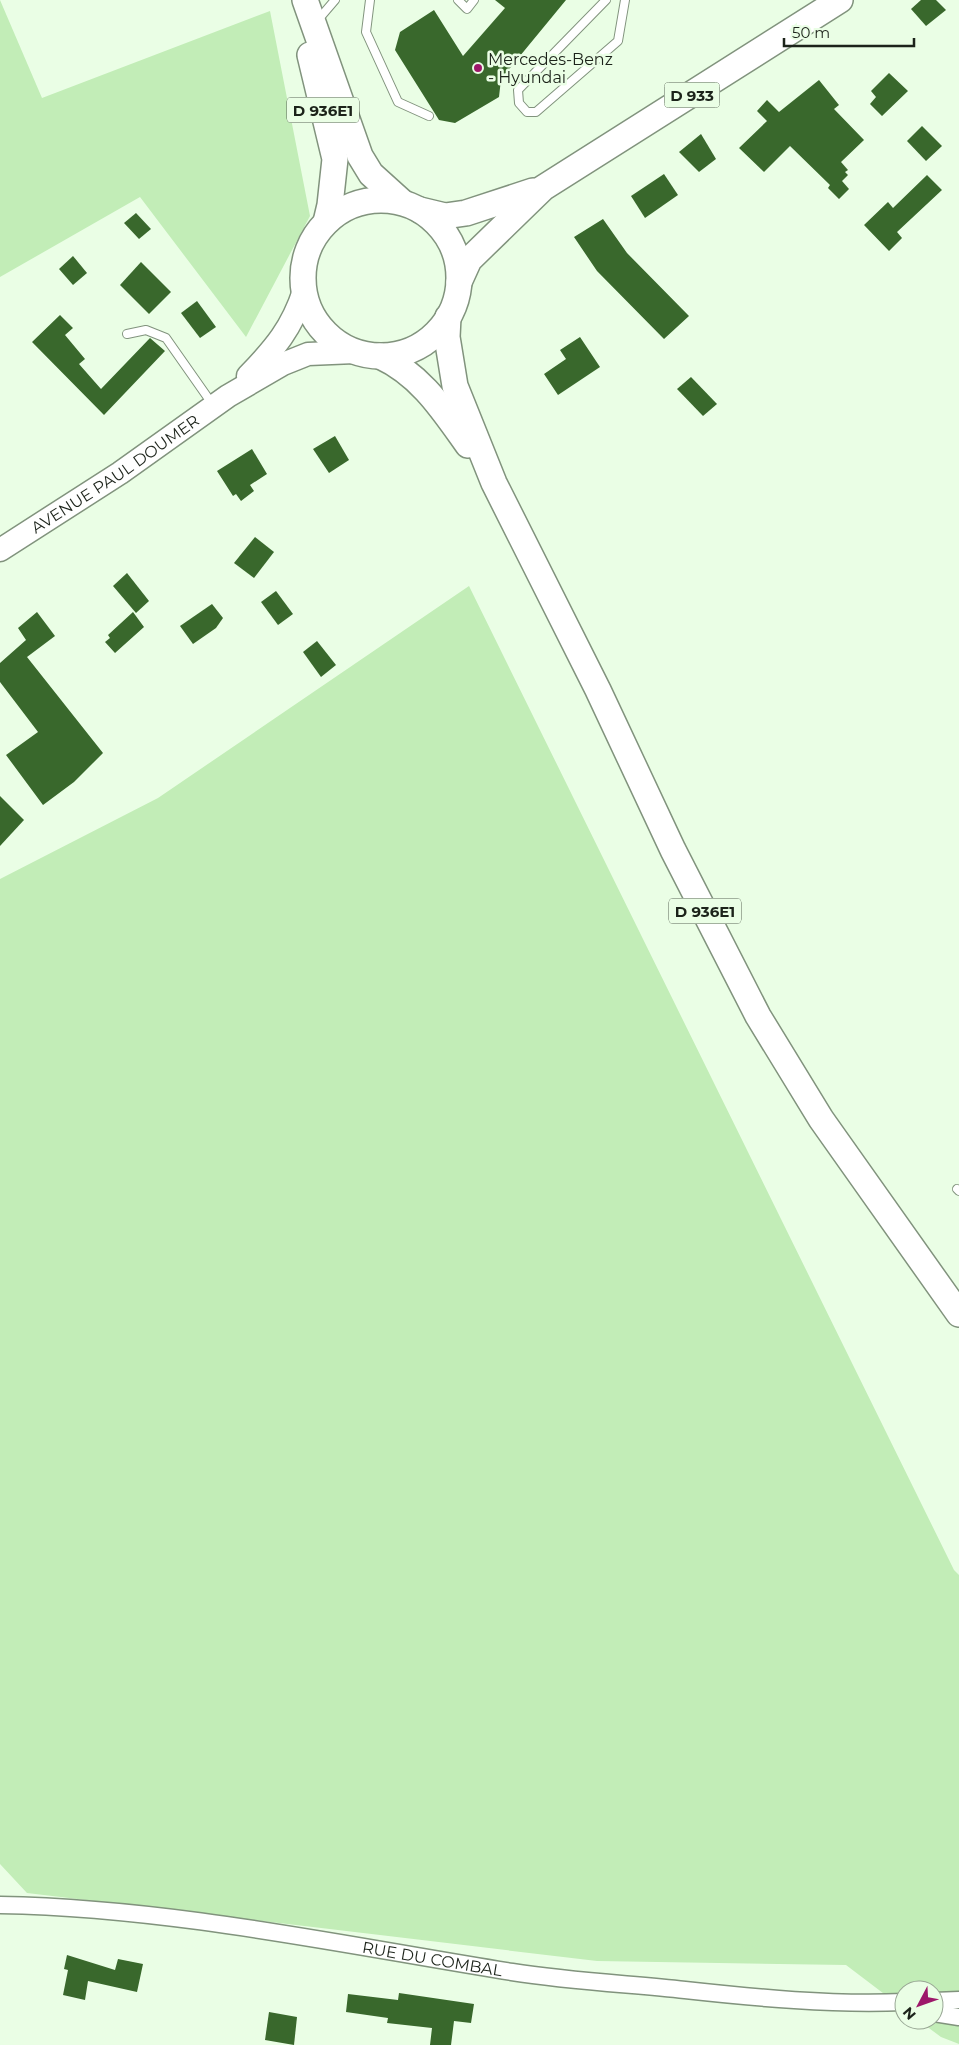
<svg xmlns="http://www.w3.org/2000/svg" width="959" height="2045" viewBox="0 0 959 2045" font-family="Montserrat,sans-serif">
	<rect width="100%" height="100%" fill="#eafee5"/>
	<!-- green -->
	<g fill="#c2edb7">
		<polygon points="0,0 42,98 270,11 310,216 246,337 140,197 0,277"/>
		<polygon points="469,586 954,1570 959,1575 959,2044 941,2037 918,2020 934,2020 934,1990 904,1990 904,2009 846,1965 597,1961 27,1893 0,1864 0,879 158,798"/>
	</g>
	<!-- building -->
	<g fill="#39682c">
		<polygon points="495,0 566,0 501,79 499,97 455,123 439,120 395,50 400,32 434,10 463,56 505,8"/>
		<polygon points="921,0 936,0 946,10 926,26 911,9"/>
		<polygon points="889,73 908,91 882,116 870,104 876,97 871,91"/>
		<polygon points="819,80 839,105 834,109 864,140 841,162 848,170 845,172 848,175 842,181 849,189 839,199 828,188 830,185 790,146 764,172 739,148 767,121 757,111 767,100 779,112"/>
		<polygon points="922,126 942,146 926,161 907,141"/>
		<polygon points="701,134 716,159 699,172 679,152"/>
		<polygon points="664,174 678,195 645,218 631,196"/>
		<polygon points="927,175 942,190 897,232 902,238 889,251 864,225 888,202 893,208"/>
		<polygon points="136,213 151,229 139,239 124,223"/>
		<polygon points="603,219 627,253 689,316 664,339 597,271 574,237"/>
		<polygon points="73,256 87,273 73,285 59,269"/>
		<polygon points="141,262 171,292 149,314 120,285"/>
		<polygon points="197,301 216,327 200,338 181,313"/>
		<polygon points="60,315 73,328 65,335 85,359 79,364 101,389 150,338 165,351 104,415 32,342"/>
		<polygon points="580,337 600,367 558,395 544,374 566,359 560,350"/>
		<polygon points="691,377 717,404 703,416 677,389"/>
		<polygon points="335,436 349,460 329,473 313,449"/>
		<polygon points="252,449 267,474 250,485 254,491 241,501 236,494 233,496 217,471"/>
		<polygon points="255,537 274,552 254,578 234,563"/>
		<polygon points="127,573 149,601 136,613 113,586"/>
		<polygon points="276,591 293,614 278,625 261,602"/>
		<polygon points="212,604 223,618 216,628 193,644 180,626"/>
		<polygon points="37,612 55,636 27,657 103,753 74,782 43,805 6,755 38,732 0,682 0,663 26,640 18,628"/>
		<polygon points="133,612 144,627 115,653 105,642 110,638 108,635"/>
		<polygon points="317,641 336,665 321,677 303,652"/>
		<polygon points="0,796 24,820 0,846"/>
		<polygon points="67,1955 115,1970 118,1959 143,1964 137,1992 88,1981 85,2000 63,1995 68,1970 64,1969"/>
		<polygon points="399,1993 474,2004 471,2023 454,2021 451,2045 430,2045 432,2028 387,2023 388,2018 346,2012 348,1994 398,2000"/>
		<polygon points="269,2012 297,2017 294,2045 265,2040"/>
	</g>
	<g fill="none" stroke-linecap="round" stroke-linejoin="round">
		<defs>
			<g id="lane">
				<polyline points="370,0 366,32 398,102 429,116"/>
				<polyline points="458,0 467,9 474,0"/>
				<polyline points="606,0 518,90 519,103 527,112 536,112 618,41 625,0"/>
				<polyline points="317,21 335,0"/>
				<polyline points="127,334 146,330 166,338 213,405"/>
				<polyline points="957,1189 959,1191"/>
			</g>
			<g id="street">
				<path id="s1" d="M0,1905C172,1908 343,1945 512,1972C569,1981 628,1984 685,1990C758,1998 831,2005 904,2002"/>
				<polyline points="934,2001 959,2000"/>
				<polyline points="934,2013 959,2017"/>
			</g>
			<g id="secondary">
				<path d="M248,376C275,348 292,328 304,291"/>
				<path id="s2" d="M0,550L120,473L228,396L283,364L308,354L355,352"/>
			</g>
			<g id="primary">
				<polyline points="305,0 360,156 371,174 402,202"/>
				<polyline points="310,55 335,159 330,205 326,222"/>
				<circle cx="381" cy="278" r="78"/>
				<polyline points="420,210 445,216 466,213 533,191"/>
				<polyline points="459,282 469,260 543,188 840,0"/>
				<polyline points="448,317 447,337 455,386 494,483 598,690 673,850 758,1016 821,1119 959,1314"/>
				<path d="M380,356C421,375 443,410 468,445"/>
			</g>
		</defs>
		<!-- lane casing -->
		<use href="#lane" stroke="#81937d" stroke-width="10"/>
		<!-- street casing -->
		<use href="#street" stroke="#81937d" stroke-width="19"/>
		<!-- secondary casing -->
		<use href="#secondary" stroke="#81937d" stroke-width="25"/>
		<!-- primary casing -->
		<use href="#primary" stroke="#81937d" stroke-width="28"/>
		<!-- lane -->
		<use href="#lane" stroke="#fff" stroke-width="8"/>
		<!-- street -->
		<use href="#street" stroke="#fff" stroke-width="16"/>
		<!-- secondary -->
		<use href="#secondary" stroke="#fff" stroke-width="22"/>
		<!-- primary -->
		<use href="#primary" stroke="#fff" stroke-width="25"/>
	</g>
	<!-- markers -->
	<circle fill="#9d186a" stroke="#eafee5" stroke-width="2" cx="478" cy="68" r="5"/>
	<g text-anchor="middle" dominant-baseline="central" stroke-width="5" stroke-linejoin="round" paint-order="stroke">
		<!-- shield labels -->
		<g fill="#eafee5" stroke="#5a6557" stroke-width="1">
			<rect x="664.5" y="82.5" width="55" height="25" rx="4"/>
			<rect x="287" y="97.5" width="72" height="25" rx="4"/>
			<rect x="669" y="898.5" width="72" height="25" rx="4"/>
		</g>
		<g font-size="15" font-weight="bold" fill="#1c231a">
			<text x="692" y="95">D 933</text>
			<text x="323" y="110">D 936E1</text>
			<text x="705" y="911">D 936E1</text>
		</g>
		<!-- poi labels -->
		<g font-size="16" fill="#1c231a" stroke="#eafee5" text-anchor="start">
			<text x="488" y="59">Mercedes-Benz<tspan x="488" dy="18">- Hyundai</tspan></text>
		</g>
		<!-- street labels -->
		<g font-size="16" fill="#1c231a" stroke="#eafee5">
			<text stroke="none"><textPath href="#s2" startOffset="138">AVENUE PAUL DOUMER</textPath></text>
			<text stroke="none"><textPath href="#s1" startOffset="436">RUE DU COMBAL</textPath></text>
		</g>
	</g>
	<!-- north arrow -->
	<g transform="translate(919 2005) rotate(229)"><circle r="24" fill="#eafee5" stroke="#98a694"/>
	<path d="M0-4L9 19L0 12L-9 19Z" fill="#9d186a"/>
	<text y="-8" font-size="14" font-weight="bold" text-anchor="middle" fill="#1c231a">N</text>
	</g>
	<!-- scale -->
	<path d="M784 38v8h130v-8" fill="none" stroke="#1c231a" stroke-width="2.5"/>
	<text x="792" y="38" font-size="15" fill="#1c231a" stroke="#eafee5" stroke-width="4" paint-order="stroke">50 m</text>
</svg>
